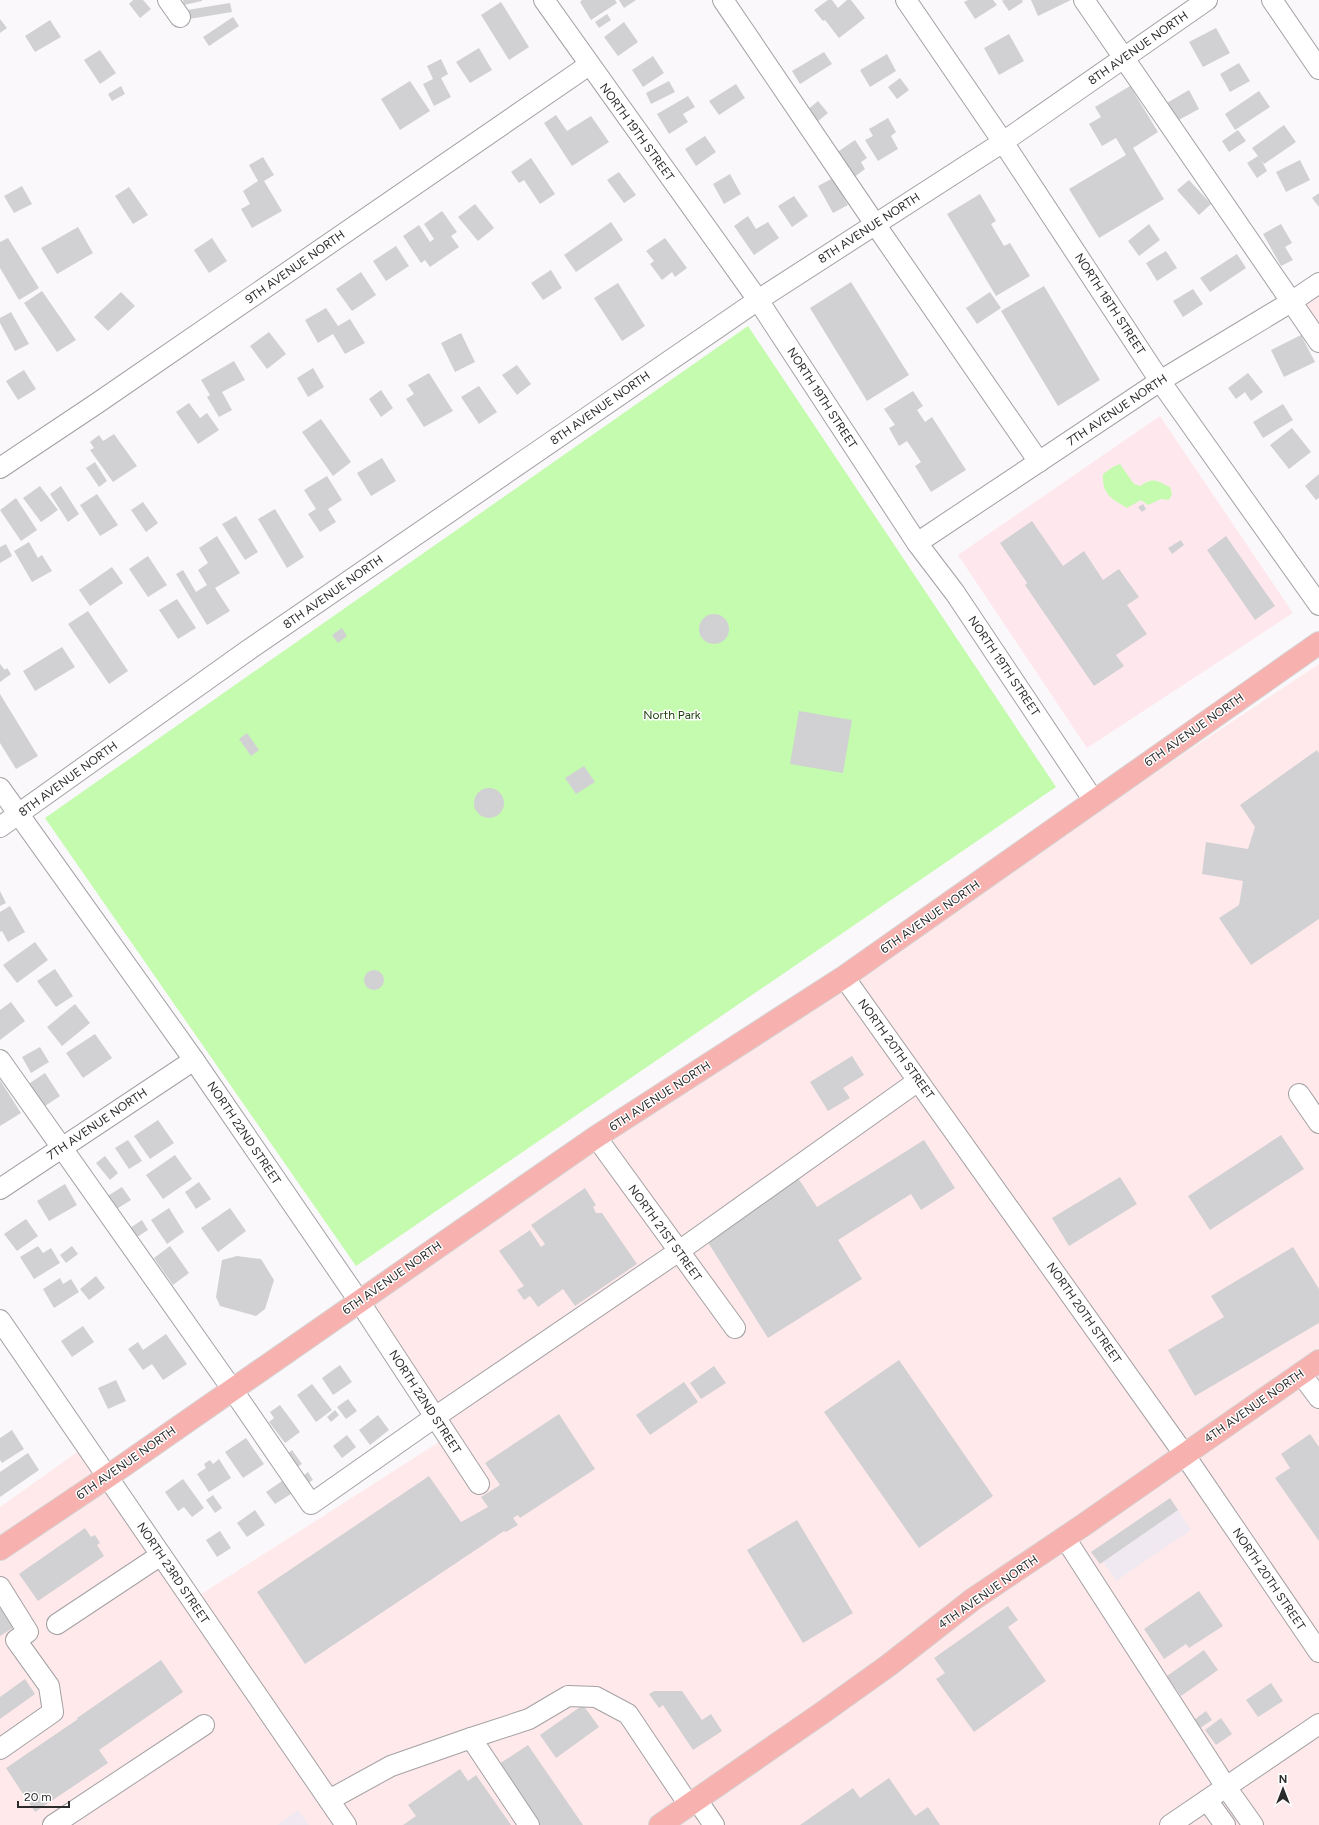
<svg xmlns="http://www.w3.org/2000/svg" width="1319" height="1825" viewBox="0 0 1319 1825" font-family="Figtree,sans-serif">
	<rect width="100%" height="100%" fill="#faf8fa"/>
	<!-- commercial -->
	<g fill="#ffe9ea">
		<polygon points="1319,283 1319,342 1291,302"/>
		<polygon points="1319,664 1319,1825 0,1825 0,1507 86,1446 192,1600 447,1437 359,1301"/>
	</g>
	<!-- built -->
	<g fill="#f1e9f1">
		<polygon points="1178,1510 1191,1530 1116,1581 1103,1562"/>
		<polygon points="298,1810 309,1825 277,1825"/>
	</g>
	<!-- education -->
	<polygon fill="#fee8ed" points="1160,416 1293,613 1087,748 958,555"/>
	<!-- green -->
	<g fill="#c4fbae">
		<polygon points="748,326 1056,787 356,1266 45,818"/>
		<path d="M1120,464L1134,484L1140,486C1154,477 1155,480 1170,487L1172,494L1169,500L1161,499L1148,505L1141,500L1127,508C1111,498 1102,495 1103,474L1113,467Z"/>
	</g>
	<!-- building -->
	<g fill="#d1d1d4">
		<polygon points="133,0 143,0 151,9 140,18 129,4"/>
		<polygon points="183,0 202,0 202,1 184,5"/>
		<polygon points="582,0 615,0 617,3 591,20 580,2"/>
		<polygon points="619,0 636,0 624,8"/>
		<polygon points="828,0 832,0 838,8 847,0 851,0 865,18 839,38 825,20 823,21 814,10"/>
		<polygon points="968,0 993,0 997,5 975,19 964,2"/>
		<polygon points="1004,0 1022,0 1023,2 1009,11 1002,1"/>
		<polygon points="1031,0 1071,0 1038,16"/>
		<polygon points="501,2 529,47 509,60 481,15"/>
		<polygon points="230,3 232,12 189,19 187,10"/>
		<polygon points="607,14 611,20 599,28 595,22"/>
		<polygon points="233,17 239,26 209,46 203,37"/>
		<polygon points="0,19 7,28 0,33"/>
		<polygon points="50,20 61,37 35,52 25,36"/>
		<polygon points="624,22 638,42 618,56 604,37"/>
		<polygon points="1216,28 1230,53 1203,67 1189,42"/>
		<polygon points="1009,34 1024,61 999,75 984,48"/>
		<polygon points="479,48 492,70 470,83 456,62"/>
		<polygon points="100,50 116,73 100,84 84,60"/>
		<polygon points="824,52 832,64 800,84 792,71"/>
		<polygon points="887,54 896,71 870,87 860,70"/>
		<polygon points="653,56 664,73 643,87 632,70"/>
		<polygon points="441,59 448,74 441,78 451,97 434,106 423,84 433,79 427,66"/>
		<polygon points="1239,63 1250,81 1230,92 1220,74"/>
		<polygon points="900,78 909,90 897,99 888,87"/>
		<polygon points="410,81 430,111 400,130 381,99"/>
		<polygon points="669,81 675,92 651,104 646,93"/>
		<polygon points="736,84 745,98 719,115 709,101"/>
		<polygon points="121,86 125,94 112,101 108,94"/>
		<polygon points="1130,86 1158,132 1133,148 1164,199 1099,238 1069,189 1126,155 1116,138 1102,146 1089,124 1101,117 1095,107"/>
		<polygon points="1189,90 1199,109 1175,122 1165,104"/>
		<polygon points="1259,91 1270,107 1235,130 1225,114"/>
		<polygon points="688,96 695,107 683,114 688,122 669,134 657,114"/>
		<polygon points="818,101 828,113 816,123 806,111"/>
		<polygon points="556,115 567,131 591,116 609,142 572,166 544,123"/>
		<polygon points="888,118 896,132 891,136 898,149 878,161 865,140 873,136 869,129"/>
		<polygon points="1284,125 1296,142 1264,164 1261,160 1267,171 1257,178 1247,163 1258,156 1252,148"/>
		<polygon points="1238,130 1246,141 1229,152 1222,141"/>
		<polygon points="705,136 716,152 696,166 685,149"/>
		<polygon points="855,140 867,158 861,162 865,169 853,178 836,153"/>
		<polygon points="263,157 274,175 264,181 282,211 252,228 241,209 250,204 243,191 258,181 249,165"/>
		<polygon points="531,158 555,194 540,204 524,180 519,183 511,172"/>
		<polygon points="1300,160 1310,180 1286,192 1276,172"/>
		<polygon points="619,172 636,195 624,203 607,180"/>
		<polygon points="730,174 741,194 724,204 713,184"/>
		<polygon points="833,178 848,205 833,213 818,186"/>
		<polygon points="1189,180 1211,204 1199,215 1177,190"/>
		<polygon points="22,186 32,204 14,213 4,196"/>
		<polygon points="129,187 148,215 133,224 115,196"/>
		<polygon points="1319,193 1319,207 1312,198"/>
		<polygon points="980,194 996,221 991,224 1004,246 1010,243 1030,276 996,296 947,214"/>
		<polygon points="794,196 808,216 792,227 778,206"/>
		<polygon points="475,204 494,228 478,241 458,217"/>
		<polygon points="442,211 457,232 451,236 459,247 430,267 425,260 421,263 403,236 419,225 430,242 434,239 424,224"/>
		<polygon points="748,216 756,229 768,222 779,238 754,255 734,226"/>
		<polygon points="611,222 623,240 576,272 564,255"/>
		<polygon points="1149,224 1160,240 1139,256 1128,241"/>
		<polygon points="1281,224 1292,243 1285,247 1293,260 1281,266 1263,234"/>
		<polygon points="78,227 93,253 57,274 41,248"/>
		<polygon points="8,238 39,288 19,300 0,268 0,242"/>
		<polygon points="212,238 227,261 209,273 194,250"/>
		<polygon points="665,238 687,268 675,277 672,272 662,280 650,264 654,261 646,251"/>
		<polygon points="396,246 409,266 386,281 373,261"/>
		<polygon points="1166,251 1177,268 1157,281 1146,263"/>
		<polygon points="1237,254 1246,268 1210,292 1200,278"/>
		<polygon points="551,270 562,288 543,300 531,283"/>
		<polygon points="361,272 376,295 352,311 336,289"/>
		<polygon points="851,282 909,375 867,401 810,308"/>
		<polygon points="618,283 645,326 622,341 594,298"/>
		<polygon points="1044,286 1100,380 1058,406 1001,311"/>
		<polygon points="1193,289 1203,304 1183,317 1173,301"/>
		<polygon points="42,291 76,340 57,352 24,303"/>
		<polygon points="121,292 135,306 108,331 94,317"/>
		<polygon points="990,292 1001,308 977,324 966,308"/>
		<polygon points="326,308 338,326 350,319 365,343 345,354 333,334 318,343 305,320"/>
		<polygon points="11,312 29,344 15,351 0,323 0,318"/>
		<polygon points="269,332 286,354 267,369 250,346"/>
		<polygon points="461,333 475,362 455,372 441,343"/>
		<polygon points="1301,335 1315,362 1284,377 1271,350"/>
		<polygon points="234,361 245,380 222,392 232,410 219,417 207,397 210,395 201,380"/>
		<polygon points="517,365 531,384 517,395 502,375"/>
		<polygon points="313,368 324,387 308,397 297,378"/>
		<polygon points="24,370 36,389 18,400 6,381"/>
		<polygon points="429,373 453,411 424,427 406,399 414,394 408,385"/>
		<polygon points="1248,373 1263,392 1251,401 1245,392 1236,399 1228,388"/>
		<polygon points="479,386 497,412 479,424 461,397"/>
		<polygon points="381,390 393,408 381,417 369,399"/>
		<polygon points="913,391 923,406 917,410 925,422 932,417 966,470 931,492 915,466 921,462 907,441 899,446 889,428 895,425 884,409"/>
		<polygon points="189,403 200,418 207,413 219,430 198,444 176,412"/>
		<polygon points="1283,404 1293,420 1263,438 1253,422"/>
		<polygon points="321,419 351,462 333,476 302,432"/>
		<polygon points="1292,428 1311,452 1289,469 1270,445"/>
		<polygon points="114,434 137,466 113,482 90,450 94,448 90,442 99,435 103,441"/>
		<polygon points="382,458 396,481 371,496 357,473"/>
		<polygon points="95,462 107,481 99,487 86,468"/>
		<polygon points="1319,474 1319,498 1316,500 1305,486"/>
		<polygon points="327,476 342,500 328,509 336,522 320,532 308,514 316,509 304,490"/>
		<polygon points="40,486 58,510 41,522 23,498"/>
		<polygon points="61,486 79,514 68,522 50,494"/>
		<polygon points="97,494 118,525 100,536 80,505"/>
		<polygon points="16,498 37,530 21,541 0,510"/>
		<polygon points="143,502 158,523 146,532 131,510"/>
		<polygon points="1143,504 1146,509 1142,512 1138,507"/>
		<polygon points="275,509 304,557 287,568 258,519"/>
		<polygon points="236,516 258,552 245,560 222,524"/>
		<polygon points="1032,521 1063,566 1084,551 1103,580 1119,569 1139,597 1127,605 1147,634 1116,655 1124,666 1094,686 1025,585 1027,583 1000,543"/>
		<polygon points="217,536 240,573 215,588 230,611 207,625 176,574 183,570 196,592 207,585 198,570 208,563 199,548"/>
		<polygon points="1226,536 1275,606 1255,620 1207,550"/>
		<polygon points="1181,540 1184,545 1172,554 1168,548"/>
		<polygon points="29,542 38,558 42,555 52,571 32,582 14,551"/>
		<polygon points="6,544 12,556 0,563 0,547"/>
		<polygon points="148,556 167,585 148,597 129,569"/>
		<polygon points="112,567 123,583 90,606 79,590"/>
		<polygon points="177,599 196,628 178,639 159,610"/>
		<polygon points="88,611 128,671 109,684 68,624"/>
		<circle cx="714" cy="629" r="15"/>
		<polygon points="342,628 347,636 338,643 332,635"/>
		<polygon points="62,647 75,667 35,691 23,671"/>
		<polygon points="0,664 5,670 7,668 11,674 0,682"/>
		<polygon points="0,694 38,756 16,769 0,743"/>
		<polygon points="799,711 852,720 843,773 790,764"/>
		<polygon points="247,733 259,750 251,756 239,739"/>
		<polygon points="1317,750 1319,753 1319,919 1251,965 1219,918 1239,905 1243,881 1202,874 1206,842 1248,849 1255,827 1240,805"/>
		<polygon points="584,766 595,782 576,794 565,778"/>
		<circle cx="489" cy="803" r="15"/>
		<polygon points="0,891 6,903 0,906"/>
		<polygon points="10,906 25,932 8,942 2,931 0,932 0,912"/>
		<polygon points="35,942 48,960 17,983 3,965"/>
		<polygon points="55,969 73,996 56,1007 37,981"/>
		<circle cx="374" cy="980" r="10"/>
		<polygon points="11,1002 25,1021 0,1040 0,1010"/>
		<polygon points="75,1004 90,1023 62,1046 47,1027"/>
		<polygon points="95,1034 112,1058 83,1078 66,1053"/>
		<polygon points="40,1047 49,1062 31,1073 22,1057"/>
		<polygon points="852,1056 864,1075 843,1088 850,1098 828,1111 810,1082"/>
		<polygon points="45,1073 60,1096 42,1108 27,1085"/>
		<polygon points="0,1080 21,1113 0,1126"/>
		<polygon points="158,1120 174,1143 150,1159 134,1136"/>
		<polygon points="1281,1135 1304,1169 1210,1230 1188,1196"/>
		<polygon points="128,1140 142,1161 129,1169 115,1148"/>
		<polygon points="924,1140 955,1188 921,1210 911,1194 838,1240 862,1279 768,1338 704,1236 798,1178 817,1207"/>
		<polygon points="175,1155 192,1179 163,1199 146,1175"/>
		<polygon points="105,1156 118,1173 110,1180 96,1163"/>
		<polygon points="1120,1177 1137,1204 1069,1246 1052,1218"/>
		<polygon points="199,1182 211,1199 196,1209 185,1192"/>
		<polygon points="65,1184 77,1205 49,1221 37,1201"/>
		<polygon points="122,1187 131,1200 115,1210 106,1197"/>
		<polygon points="585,1188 596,1205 593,1207 596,1213 602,1213 637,1264 575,1306 563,1289 538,1307 530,1296 524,1300 517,1290 524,1286 499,1251 530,1230 541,1247 545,1244 531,1225"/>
		<polygon points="169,1208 184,1232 167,1244 151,1220"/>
		<polygon points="230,1208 246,1231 218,1252 201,1228"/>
		<polygon points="26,1219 38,1236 17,1251 4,1234"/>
		<polygon points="142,1220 148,1230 137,1237 130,1228"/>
		<polygon points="38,1246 43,1253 51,1248 60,1263 34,1279 20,1257"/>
		<polygon points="72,1246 78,1254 66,1263 60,1255"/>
		<polygon points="170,1246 189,1273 173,1285 154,1258"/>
		<polygon points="1293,1247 1319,1289 1319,1323 1195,1396 1168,1350 1224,1317 1211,1296"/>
		<polygon points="237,1256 261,1259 274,1280 265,1309 256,1316 220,1306 216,1297 222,1260"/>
		<polygon points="96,1276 105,1288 89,1300 80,1289"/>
		<polygon points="60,1278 63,1284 71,1279 79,1292 54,1308 43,1289"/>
		<polygon points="83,1326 94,1342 72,1357 61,1341"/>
		<polygon points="166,1334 187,1364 163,1380 152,1364 143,1370 128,1349 138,1342 143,1350"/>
		<polygon points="899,1360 993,1496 919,1548 824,1412"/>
		<polygon points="340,1365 352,1382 333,1395 322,1378"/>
		<polygon points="714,1366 726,1383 701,1399 690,1383"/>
		<polygon points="116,1380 126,1401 108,1409 98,1388"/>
		<polygon points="684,1382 698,1402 650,1435 636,1415"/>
		<polygon points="312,1384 332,1410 316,1422 297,1395"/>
		<polygon points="348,1399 357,1411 346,1419 337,1407"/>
		<polygon points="280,1405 300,1432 285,1443 269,1422 274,1418 270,1412"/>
		<polygon points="335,1410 339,1415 331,1422 327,1417"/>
		<polygon points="559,1414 595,1469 520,1518 518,1515 513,1518 518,1525 506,1532 504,1531 305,1664 257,1592 429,1476 461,1522 488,1507 481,1497 500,1485 485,1463"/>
		<polygon points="378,1415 389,1430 370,1445 359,1430"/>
		<polygon points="12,1430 24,1449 2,1463 0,1460 0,1438"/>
		<polygon points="1310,1434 1319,1447 1319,1541 1275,1478 1290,1468 1281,1454"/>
		<polygon points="347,1435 356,1447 342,1458 333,1446"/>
		<polygon points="246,1438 264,1464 243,1478 225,1452"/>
		<polygon points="292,1450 302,1464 294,1469 284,1456"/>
		<polygon points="28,1453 39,1470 0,1497 0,1472"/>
		<polygon points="219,1459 231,1478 209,1492 197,1474 206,1468 204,1464 210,1460 213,1464"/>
		<polygon points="308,1472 313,1480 305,1485 300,1478"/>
		<polygon points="183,1479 204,1508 192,1517 184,1507 178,1511 165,1492"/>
		<polygon points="282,1481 291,1494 275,1504 266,1492"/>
		<polygon points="213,1495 222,1508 215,1513 206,1500"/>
		<polygon points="1170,1498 1178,1510 1100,1564 1091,1552"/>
		<polygon points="255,1510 265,1525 247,1537 237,1523"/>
		<polygon points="797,1520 853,1613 803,1643 747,1550"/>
		<polygon points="85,1528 91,1537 95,1535 100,1543 97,1545 104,1556 38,1601 19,1574"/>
		<polygon points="220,1531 231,1548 217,1557 206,1540"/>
		<polygon points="1199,1591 1223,1626 1189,1648 1186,1644 1164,1659 1144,1629"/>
		<polygon points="0,1602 16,1626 0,1636"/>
		<polygon points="1008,1606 1018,1620 1008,1627 1046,1681 974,1732 936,1679 945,1673 934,1658"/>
		<polygon points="1204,1650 1218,1670 1181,1696 1167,1676"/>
		<polygon points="161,1660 183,1692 99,1750 108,1763 35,1812 6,1768 78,1719 77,1718"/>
		<polygon points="25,1679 35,1694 0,1719 0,1697"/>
		<polygon points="1271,1683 1283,1701 1258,1717 1246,1700"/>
		<polygon points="654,1691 682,1691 702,1720 711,1714 722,1731 693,1750 663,1705 659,1708 649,1694"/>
		<polygon points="583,1705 599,1727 556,1758 540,1735"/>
		<polygon points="1206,1711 1212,1720 1196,1731 1190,1723"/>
		<polygon points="1221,1718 1232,1734 1216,1745 1205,1730"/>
		<polygon points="528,1745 583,1825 536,1825 496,1766"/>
		<polygon points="460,1769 468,1781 476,1775 511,1825 403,1825 416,1816 408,1805"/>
		<polygon points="889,1778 915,1816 928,1807 940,1825 800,1825 853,1788 860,1798"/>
	</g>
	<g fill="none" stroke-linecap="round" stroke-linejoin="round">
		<defs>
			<g id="minor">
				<polyline points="168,0 180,17"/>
				<polyline points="544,0 758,300 917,543 955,593 1094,801"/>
				<polyline points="723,0 875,224 1039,462"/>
				<polyline points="906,0 1003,142 1160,381 1319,605"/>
				<polyline points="1084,0 1319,342"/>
				<polyline points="1272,0 1319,69"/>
				<polyline points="0,468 96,404 589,65"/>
				<polyline points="917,543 1160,381 1291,302 1319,283"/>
				<polyline points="0,788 194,1060 359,1301 479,1484"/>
				<polyline points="0,827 247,651 758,300 1003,142 1207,0"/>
				<polyline points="844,977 1184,1454 1319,1652"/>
				<polyline points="0,1060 232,1389 311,1504 435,1417 679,1251 918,1081"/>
				<polyline points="1299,1094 1319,1123"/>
				<polyline points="596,1137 735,1328"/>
				<polyline points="0,1189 194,1060"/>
				<polyline points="0,1320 346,1825"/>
				<polyline points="1301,1374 1319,1398"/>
				<polyline points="1065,1538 1226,1787 1253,1825"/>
				<polyline points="0,1587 28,1632 16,1640 49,1686 53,1712 0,1749"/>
				<polyline points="57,1624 161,1555"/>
				<polyline points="471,1738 529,1719 568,1696 596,1697 628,1714 689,1805"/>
				<polyline points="329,1800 391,1766 471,1738 529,1825"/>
				<polyline points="697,1800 714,1825"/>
				<polyline points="1207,1800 1225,1825"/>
				<polyline points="53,1825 204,1725"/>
				<polyline points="1170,1825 1319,1724"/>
			</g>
			<g id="major">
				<polyline points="0,1549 107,1477 596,1137 844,977 1319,643"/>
				<polyline points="660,1825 822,1713 889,1665 972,1600 1085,1524 1319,1361"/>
			</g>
		</defs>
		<!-- minor casing -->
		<use href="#minor" stroke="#a4a1a4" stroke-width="22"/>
		<!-- major casing -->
		<use href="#major" stroke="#d5d5d5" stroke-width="24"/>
		<!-- minor -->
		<use href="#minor" stroke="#fff" stroke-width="20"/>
		<!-- major -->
		<use href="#major" stroke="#f7b2b0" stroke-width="22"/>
	</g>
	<g text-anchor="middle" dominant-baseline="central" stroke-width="3" stroke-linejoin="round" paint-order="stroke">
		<!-- street labels -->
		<g font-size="12" fill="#2c2b2c" stroke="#fff">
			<text transform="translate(1138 48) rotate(-35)">8TH AVENUE NORTH</text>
			<text transform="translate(637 132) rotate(54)">NORTH 19TH STREET</text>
			<text transform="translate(869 228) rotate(-33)">8TH AVENUE NORTH</text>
			<text transform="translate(295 267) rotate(-35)">9TH AVENUE NORTH</text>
			<text transform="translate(1110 304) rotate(57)">NORTH 18TH STREET</text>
			<text transform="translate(822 398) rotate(57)">NORTH 19TH STREET</text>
			<text transform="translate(600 408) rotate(-35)">8TH AVENUE NORTH</text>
			<text transform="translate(1117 410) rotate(-34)">7TH AVENUE NORTH</text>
			<text transform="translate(333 592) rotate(-35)">8TH AVENUE NORTH</text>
			<text transform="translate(1004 666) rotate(56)">NORTH 19TH STREET</text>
			<text transform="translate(1194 730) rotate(-35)">6TH AVENUE NORTH</text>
			<text transform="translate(68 779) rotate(-36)">8TH AVENUE NORTH</text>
			<text transform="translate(930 917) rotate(-35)">6TH AVENUE NORTH</text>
			<text transform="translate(896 1049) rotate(54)">NORTH 20TH STREET</text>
			<text transform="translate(660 1096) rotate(-33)">6TH AVENUE NORTH</text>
			<text transform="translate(97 1124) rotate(-34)">7TH AVENUE NORTH</text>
			<text transform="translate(244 1133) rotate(56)">NORTH 22ND STREET</text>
			<text transform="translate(665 1233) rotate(54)">NORTH 21ST STREET</text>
			<text transform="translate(392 1278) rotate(-35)">6TH AVENUE NORTH</text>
			<text transform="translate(1084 1313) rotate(55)">NORTH 20TH STREET</text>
			<text transform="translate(425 1402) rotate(57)">NORTH 22ND STREET</text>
			<text transform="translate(1254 1406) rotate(-35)">4TH AVENUE NORTH</text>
			<text transform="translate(126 1463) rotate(-35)">6TH AVENUE NORTH</text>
			<text transform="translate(173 1573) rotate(56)">NORTH 23RD STREET</text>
			<text transform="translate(1269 1579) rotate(56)">NORTH 20TH STREET</text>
			<text transform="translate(988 1592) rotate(-35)">4TH AVENUE NORTH</text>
		</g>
		<!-- park labels -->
		<g font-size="12" fill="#20420e" stroke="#fff">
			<text x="672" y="715">North Park</text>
		</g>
	</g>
	<!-- north arrow -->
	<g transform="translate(1283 1789)" stroke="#ffffff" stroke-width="3" paint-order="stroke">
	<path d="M0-3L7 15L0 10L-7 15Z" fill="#2c2b2c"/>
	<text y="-6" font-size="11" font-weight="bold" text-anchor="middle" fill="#2c2b2c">N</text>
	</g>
	<!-- scale -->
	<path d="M18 1801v6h51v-6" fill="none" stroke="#2c2b2c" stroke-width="2"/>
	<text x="24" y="1801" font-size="12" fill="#2c2b2c" stroke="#ffffff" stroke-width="3" paint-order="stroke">20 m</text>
</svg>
